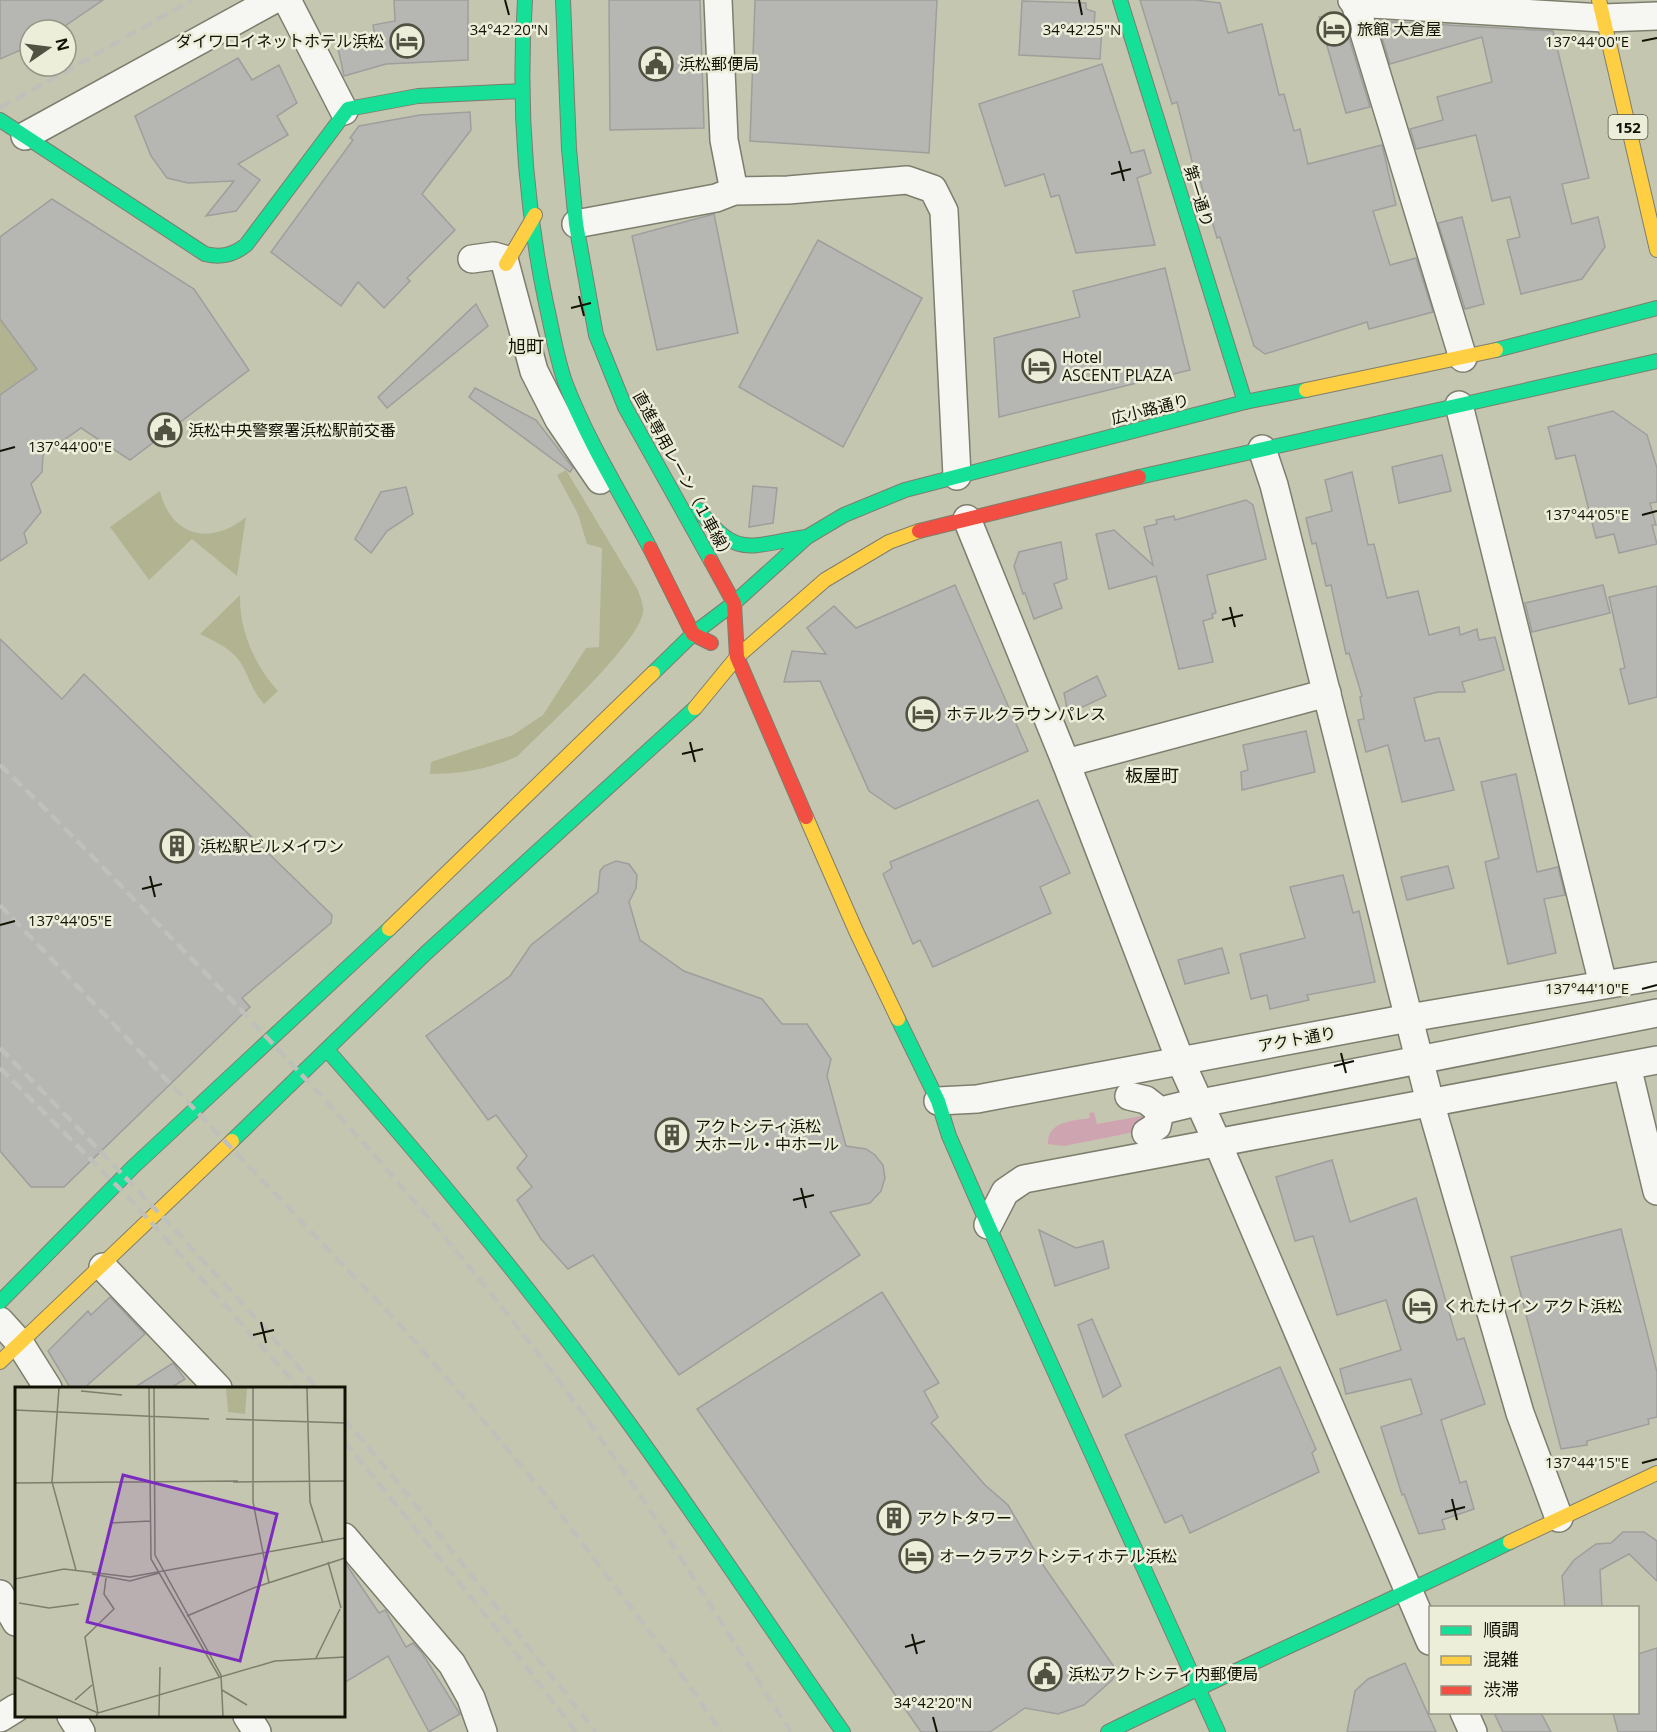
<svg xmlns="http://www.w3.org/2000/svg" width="1657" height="1732" viewBox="0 0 1657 1732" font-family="'Open Sans','Noto Sans JP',sans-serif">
	<rect width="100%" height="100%" fill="#c5c6b0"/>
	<!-- green -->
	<g fill="#b2b491">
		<polygon points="0,319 52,390 0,399"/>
		<path d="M566,470L638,590C640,596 644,606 643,612C639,644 544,729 518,756C489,769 462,774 430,774L431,762L513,735L543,715L586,648L599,647L602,548L587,544L578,514L557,475Z"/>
		<path d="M160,491C171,537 211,546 246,517L237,576L192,539L149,580L110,527Z"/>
		<path d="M240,595C239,630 255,666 278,691L264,704C251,690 250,677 240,662C232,649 214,641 200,634Z"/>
	</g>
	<!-- water -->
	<path fill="#cfa4b1" d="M1094,1112L1097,1124L1142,1116L1146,1117L1145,1130L1064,1146L1048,1144C1047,1121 1073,1121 1090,1118L1089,1113Z"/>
	<!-- building -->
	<g fill="#b6b6b3" stroke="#9f9e9c" stroke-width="1.5">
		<polygon points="0,0 103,0 59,30 30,30 30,46 0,59"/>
		<polygon points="394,0 468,0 468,60 386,64 344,76 337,44 375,38 373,25 395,21"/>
		<polygon points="609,0 700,0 704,128 610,130"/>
		<polygon points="755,0 937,0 929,153 750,141"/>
		<polygon points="1140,0 1196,0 1220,3 1228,33 1262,24 1279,95 1284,94 1294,131 1300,129 1308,164 1382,145 1396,205 1373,211 1390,265 1416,258 1433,312 1369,329 1367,322 1265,354 1254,346 1220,237 1217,238 1199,177 1196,177 1177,102 1172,104"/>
		<polygon points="1022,1 1086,3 1086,9 1095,12 1094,27 1102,27 1100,59 1019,55"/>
		<polygon points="1335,14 1343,18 1370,107 1346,113 1319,17"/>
		<polygon points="1377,21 1553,31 1589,178 1562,184 1572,224 1598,217 1605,247 1582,279 1521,294 1507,240 1520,237 1510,197 1492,201 1476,135 1416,149 1410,129 1443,120 1437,97 1492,82 1482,37 1390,64"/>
		<polygon points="238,58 252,80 279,65 297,103 277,116 288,135 238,164 260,180 236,211 206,216 234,181 188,183 167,178 151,156 135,116"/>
		<polygon points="1102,64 1131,153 1144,150 1151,173 1137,178 1155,245 1076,253 1059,195 1051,197 1044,174 1005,186 979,104"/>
		<polygon points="470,112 471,130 422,194 455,230 407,278 410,281 384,308 358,282 341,306 271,252 353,140 350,138 359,126 420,115"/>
		<polygon points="52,199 194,289 249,370 130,460 81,428 43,455 42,472 31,484 41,512 24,533 27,543 0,561 0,395 37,369 0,319 0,237"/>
		<polygon points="714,214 738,333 657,350 632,236"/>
		<polygon points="1462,217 1484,304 1465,309 1438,223"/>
		<polygon points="818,240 922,298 843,447 739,387"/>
		<polygon points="1165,268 1190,370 999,417 994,338 1080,317 1073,291"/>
		<polygon points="476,304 488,326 387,408 378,397"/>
		<polygon points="475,388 536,420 573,468 570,472 469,397"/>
		<polygon points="1613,411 1647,435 1657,468 1657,502 1650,503 1656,525 1652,525 1657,544 1619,553 1614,534 1596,538 1575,455 1556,459 1548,427"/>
		<polygon points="1442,455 1451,491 1399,503 1392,467"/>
		<polygon points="1352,472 1368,545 1374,544 1387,598 1418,591 1429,635 1459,627 1460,635 1477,629 1479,640 1495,637 1504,670 1462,682 1465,692 1438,692 1414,698 1425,741 1439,738 1454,790 1402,802 1388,745 1366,752 1358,720 1364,719 1360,697 1362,696 1349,653 1346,654 1331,585 1326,586 1316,543 1312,544 1306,518 1332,511 1325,480"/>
		<polygon points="753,486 777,488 773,523 749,527"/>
		<polygon points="406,487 413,514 387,531 371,553 355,539 381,492"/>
		<polygon points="1246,500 1253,505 1266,559 1207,575 1216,613 1212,614 1213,618 1203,621 1213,662 1179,669 1156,576 1109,589 1096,534 1114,530 1153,565 1144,527 1157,524 1156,520 1174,516 1175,520"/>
		<polygon points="1061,542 1067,579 1054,584 1062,608 1034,619 1025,593 1023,594 1014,566 1019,552"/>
		<polygon points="955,585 1028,751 895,809 869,791 820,681 784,682 792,651 826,654 807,628 834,606 856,628"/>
		<polygon points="1603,585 1610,613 1532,632 1525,603"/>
		<polygon points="1657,586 1657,697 1629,704 1620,669 1625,668 1609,597"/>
		<polygon points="0,639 62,699 84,674 332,915 331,923 242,998 250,1007 64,1187 31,1187 0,1151"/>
		<polygon points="1097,676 1106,696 1068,714 1064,693"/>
		<polygon points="1306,731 1315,772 1242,790 1241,772 1248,770 1243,745"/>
		<polygon points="1516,774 1537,872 1558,867 1565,895 1544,899 1556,953 1508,964 1485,862 1499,858 1481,782"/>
		<polygon points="1038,800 1070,873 1040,887 1051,913 933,967 920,940 913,944 883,874 892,868 890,862"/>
		<polygon points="616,861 629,864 637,875 636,888 629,902 640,940 684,971 762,999 782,1024 807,1024 831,1059 827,1076 846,1146 866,1149 875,1155 883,1165 885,1178 881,1191 870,1203 830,1212 860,1255 679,1375 593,1255 568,1269 541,1239 517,1200 532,1187 517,1168 527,1156 496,1115 488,1120 426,1036 510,976 531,945 598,892 600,871 604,866"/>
		<polygon points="1448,866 1454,888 1407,900 1401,877"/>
		<polygon points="1343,875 1353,913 1359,911 1375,982 1307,995 1309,1000 1270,1009 1267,995 1251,999 1240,954 1305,938 1290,887"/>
		<polygon points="1222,948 1229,973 1185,984 1178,960"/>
		<polygon points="1332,1160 1350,1222 1416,1198 1457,1340 1464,1338 1485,1404 1441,1420 1460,1483 1466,1481 1474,1509 1442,1520 1445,1529 1419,1534 1404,1494 1402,1495 1381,1427 1422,1414 1411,1379 1346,1394 1340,1369 1401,1350 1386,1300 1337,1315 1313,1236 1295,1241 1276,1177"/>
		<polygon points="1621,1229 1657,1372 1657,1417 1648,1419 1649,1424 1587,1441 1587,1445 1561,1449 1511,1257"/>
		<polygon points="1039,1230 1076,1248 1103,1241 1109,1268 1055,1286"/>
		<polygon points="882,1292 939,1383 924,1391 938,1417 931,1423 985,1485 1008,1505 1045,1568 1117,1671 1112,1680 1084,1705 1058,1714 1025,1708 990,1732 921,1732 697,1409"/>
		<polygon points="110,1297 145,1334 83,1389 71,1389 48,1351 88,1311 91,1315"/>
		<polygon points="1092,1319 1121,1386 1103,1397 1078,1325"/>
		<polygon points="173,1363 185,1379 169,1389 132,1389"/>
		<polygon points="1280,1367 1316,1449 1312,1453 1319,1472 1190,1533 1182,1515 1165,1523 1125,1435"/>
		<polygon points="1623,1532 1644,1532 1657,1541 1657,1581 1629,1554 1600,1570 1602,1608 1565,1608 1562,1576 1574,1560 1596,1544 1611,1543"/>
		<polygon points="344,1561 379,1613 385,1610 406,1647 413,1643 422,1653 460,1714 429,1732 388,1656 344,1683"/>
		<polygon points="1657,1648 1657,1732 1618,1732 1613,1713 1638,1713 1638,1654"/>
		<polygon points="1405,1663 1436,1732 1347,1732 1355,1691 1368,1679"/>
		<polygon points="1494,1713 1541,1713 1551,1732 1503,1732"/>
	</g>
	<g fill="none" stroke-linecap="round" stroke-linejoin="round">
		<defs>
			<g id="street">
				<polyline points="287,0 344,111"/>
				<polyline points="718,0 724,140 734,191"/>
				<polyline points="1352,0 1355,3 1603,18 1657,16"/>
				<polyline points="1355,3 1463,358"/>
				<polyline points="25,136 273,0"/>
				<polyline points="576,224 716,198 734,191 788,190 907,180 933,189 944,211 957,476"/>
				<polyline points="472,259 494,256 504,259 534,371 559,420 600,480"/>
				<polyline points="1459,405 1603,984"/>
				<polyline points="1262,449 1274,485 1430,1102 1520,1413 1559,1518"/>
				<polyline points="967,519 1066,763 1180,1060 1218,1144 1430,1641"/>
				<polyline points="1066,763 1327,693"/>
				<polyline points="1627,1066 1657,1191"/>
				<polyline points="1129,1096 1146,1100 1160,1111 1189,1104"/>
				<polyline points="938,1101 977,1099 1409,1018 1657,976"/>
				<polyline points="1211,1101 1657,1013"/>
				<polyline points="1146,1133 1157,1126 1160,1111"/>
				<polyline points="988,1225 1005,1192 1024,1179 1657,1060"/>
				<polyline points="103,1267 218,1388"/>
				<polyline points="0,1321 19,1342 48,1388"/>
				<polyline points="344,1537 452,1664 471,1698 483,1732"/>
				<polyline points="0,1594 16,1622"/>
				<polyline points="1464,1712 1473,1732"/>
				<polyline points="71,1716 81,1732"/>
				<polyline points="247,1716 257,1732"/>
				<polyline points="0,1718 16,1708"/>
			</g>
			<g id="fast">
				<path d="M525,0C518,102 525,203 546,303C552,329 556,356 565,382C587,440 621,494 650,548"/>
				<polyline points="563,0 569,149 576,224 596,335 625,407 711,561"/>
				<polyline points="1120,0 1245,402"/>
				<path d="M0,120L205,254C221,258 233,255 246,245L348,109L418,96L522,91"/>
				<polyline points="1496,350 1657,308"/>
				<polyline points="1139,477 1657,361"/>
				<path d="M699,510C738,561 751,544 807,537"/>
				<polyline points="653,673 693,634 734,603 807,537 844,515 905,490 1245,402 1306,390"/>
				<polyline points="898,1019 938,1101 949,1136 988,1225 1218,1732"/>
				<path d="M328,1051C433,1170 535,1293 628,1422C702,1524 771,1629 843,1732"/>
				<polyline points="232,1141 426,953 695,708"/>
				<polyline points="0,1302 133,1167 389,929"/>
				<path d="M1108,1732C1241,1666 1377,1608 1510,1542"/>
			</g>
			<g id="slow">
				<polyline points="1599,0 1657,250"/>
				<polyline points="506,264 535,215"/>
				<polyline points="1306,390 1496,350"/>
				<polyline points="695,708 737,657 825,580 889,542 919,531"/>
				<polyline points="806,817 856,931 898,1019"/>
				<polyline points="389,929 653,673"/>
				<polyline points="0,1362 232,1141"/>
				<polyline points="1510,1542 1657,1473"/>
			</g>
			<g id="jam">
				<polyline points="919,531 1139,477"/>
				<polyline points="650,548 693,634 711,643"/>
				<polyline points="711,561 734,603 737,657 806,817"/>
			</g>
		</defs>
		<!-- street casing -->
		<use href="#street" stroke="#7e7e6e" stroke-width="30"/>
		<!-- fast casing -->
		<use href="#fast" stroke="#7e7e6e" stroke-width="16"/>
		<!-- slow casing -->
		<use href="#slow" stroke="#7e7e6e" stroke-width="16"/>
		<!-- jam casing -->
		<use href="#jam" stroke="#7e7e6e" stroke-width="16"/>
		<!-- street -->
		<use href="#street" stroke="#f6f6f3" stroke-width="27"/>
		<!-- fast -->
		<use href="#fast" stroke="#16e098" stroke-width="14"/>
		<!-- slow -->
		<use href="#slow" stroke="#ffcf43" stroke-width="14"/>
		<!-- jam -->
		<use href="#jam" stroke="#f24e42" stroke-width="14"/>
		<!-- rail -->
		<g stroke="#bfc0b9" stroke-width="4.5" stroke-dasharray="12 6" stroke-linecap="butt">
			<polyline points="0,108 192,0"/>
			<path d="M0,765C64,826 125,890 186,953C337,1108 481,1269 606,1446C672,1539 729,1637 791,1732"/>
			<polyline points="0,905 401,1326 472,1407 545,1494 677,1668 721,1732"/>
			<path d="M0,1048C109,1159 216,1271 317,1388"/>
			<polyline points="0,1068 131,1200 299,1388"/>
			<polyline points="344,1419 390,1473 596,1732"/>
			<polyline points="344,1441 505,1639 576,1732"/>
		</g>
	</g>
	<!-- ticks -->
	<path fill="none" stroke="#121305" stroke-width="2" d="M505,0L509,15M1079,0L1082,15M1642,41L1657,38M1119,161L1124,181M1111,174L1131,169M579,296L584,316M571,308L591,303M0,451L15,447M1642,515L1657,511M1230,607L1235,627M1222,620L1243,615M690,742L695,762M682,754L703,749M150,876L155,897M142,889L162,884M0,925L15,921M1642,989L1657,985M1341,1053L1346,1073M1334,1066L1354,1061M801,1188L806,1208M793,1200L814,1195M261,1322L266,1343M253,1335L274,1330M1642,1463L1657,1459M1452,1499L1457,1520M1445,1512L1465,1507M912,1634L917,1654M905,1647L925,1641M933,1717L937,1732"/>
	<!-- icons -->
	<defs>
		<symbol id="hotel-ring" viewBox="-11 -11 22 22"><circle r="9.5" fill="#eceeda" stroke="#515241" stroke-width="1.5"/><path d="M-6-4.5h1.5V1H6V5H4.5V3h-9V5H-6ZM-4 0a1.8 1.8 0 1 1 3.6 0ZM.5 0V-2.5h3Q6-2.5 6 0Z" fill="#515241"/></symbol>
		<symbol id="civic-ring" viewBox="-11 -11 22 22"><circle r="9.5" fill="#eceeda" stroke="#515241" stroke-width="1.5"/><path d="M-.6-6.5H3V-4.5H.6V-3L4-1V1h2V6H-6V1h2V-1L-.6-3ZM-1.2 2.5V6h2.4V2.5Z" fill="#515241"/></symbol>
		<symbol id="building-ring" viewBox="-11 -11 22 22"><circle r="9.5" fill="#eceeda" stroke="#515241" stroke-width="1.5"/><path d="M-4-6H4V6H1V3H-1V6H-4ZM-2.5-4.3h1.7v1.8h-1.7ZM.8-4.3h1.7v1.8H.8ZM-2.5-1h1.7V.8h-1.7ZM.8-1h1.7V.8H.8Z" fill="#515241"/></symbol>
	</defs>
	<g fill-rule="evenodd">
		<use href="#hotel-ring" x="1315" y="10" width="38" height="38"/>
		<use href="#hotel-ring" x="388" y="22" width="38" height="38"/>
		<use href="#civic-ring" x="637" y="45" width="38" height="38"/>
		<use href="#hotel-ring" x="1020" y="347" width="38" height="38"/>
		<use href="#civic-ring" x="146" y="411" width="38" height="38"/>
		<use href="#hotel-ring" x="904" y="695" width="38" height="38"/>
		<use href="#building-ring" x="158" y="827" width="38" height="38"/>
		<use href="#building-ring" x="653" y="1116" width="38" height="38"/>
		<use href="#hotel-ring" x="1401" y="1287" width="38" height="38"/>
		<use href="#building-ring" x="875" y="1499" width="38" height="38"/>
		<use href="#hotel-ring" x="897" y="1537" width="38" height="38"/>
		<use href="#civic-ring" x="1026" y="1655" width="38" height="38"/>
	</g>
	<g text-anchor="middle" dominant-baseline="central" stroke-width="5" stroke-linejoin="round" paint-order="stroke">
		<!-- shield labels -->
		<rect fill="#eceeda" stroke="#535545" stroke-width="1.5" x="1608.5" y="115" width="39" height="24" rx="4.5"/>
		<g font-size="15" font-weight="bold" fill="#121305">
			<text x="1628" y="127">152</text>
		</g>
		<!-- poi labels -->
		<g font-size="16" fill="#121305" stroke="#eceeda" text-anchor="start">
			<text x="1357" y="29">旅館 大倉屋</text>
			<text x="384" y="41" text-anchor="end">ダイワロイネットホテル浜松</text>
			<text x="679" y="64">浜松郵便局</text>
			<text x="1062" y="357">Hotel<tspan x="1062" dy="18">ASCENT PLAZA</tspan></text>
			<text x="188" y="430">浜松中央警察署浜松駅前交番</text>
			<text x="946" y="714">ホテルクラウンパレス</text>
			<text x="200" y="846">浜松駅ビルメイワン</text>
			<text x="695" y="1126">アクトシティ浜松<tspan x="695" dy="18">大ホール・中ホール</tspan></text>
			<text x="1443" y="1306">くれたけイン アクト浜松</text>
			<text x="917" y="1518">アクトタワー</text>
			<text x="939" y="1556">オークラアクトシティホテル浜松</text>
			<text x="1068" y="1674">浜松アクトシティ内郵便局</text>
		</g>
		<!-- street labels -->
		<g font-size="16" fill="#121305" stroke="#eceeda">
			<text transform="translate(1199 196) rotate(73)">第一通り</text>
			<text transform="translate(1150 409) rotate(-14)">広小路通り</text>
			<text transform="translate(684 476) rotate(61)">直進専用レーン（１車線）</text>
			<text transform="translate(1297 1039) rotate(-10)">アクト通り</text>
		</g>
		<!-- neighbourhood labels -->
		<g font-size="18" fill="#121305" stroke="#eceeda">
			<text x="526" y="346">旭町</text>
			<text x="1152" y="775">板屋町</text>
		</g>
	</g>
	<!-- overview -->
	<g transform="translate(15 1387)">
		<rect width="330" height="330" fill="#c5c6b0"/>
		<path d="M211,1H232L230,27L213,25Z" fill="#b2b491"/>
		<path fill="none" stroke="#7d7e6c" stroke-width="1.5" d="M44,1L37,95L61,183M134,1L136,172L205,291M139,1L140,168L206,288L208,329M238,1V115L254,196M292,1L295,115L308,156M66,4L107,8M0,23L194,32M211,32L330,36M218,95L330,94M0,96L223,94M95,136L135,134M313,175L326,221M77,187L115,194L144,186M0,192L49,182L115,190L330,151M4,216L34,221L64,217M172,229L241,200L330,171M301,271L325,222M0,290L83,326L260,274L330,270M207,303L232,318M60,313L77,298M81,329L83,326L70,250L99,222L89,207L91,191M144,329L145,280"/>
		<path fill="#7b2cbf" fill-opacity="0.15" stroke="#7b2cbf" stroke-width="3" d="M108,88L262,127L225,274L72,235Z"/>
		<rect width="330" height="330" fill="none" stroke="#121305" stroke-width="3"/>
	</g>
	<g font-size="15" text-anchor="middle" fill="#121305" stroke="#eceeda" stroke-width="5" stroke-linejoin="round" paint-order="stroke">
		<text x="509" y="35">34°42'20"N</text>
		<text x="1082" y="35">34°42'25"N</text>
		<text x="1587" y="47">137°44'00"E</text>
		<text x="70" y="452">137°44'00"E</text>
		<text x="1587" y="520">137°44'05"E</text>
		<text x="70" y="926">137°44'05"E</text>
		<text x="1587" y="994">137°44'10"E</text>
		<text x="1587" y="1468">137°44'15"E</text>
		<text x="933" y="1708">34°42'20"N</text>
	</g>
	<!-- legend -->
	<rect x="1429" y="1606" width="210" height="108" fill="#eceeda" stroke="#959685" stroke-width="1.5"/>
	<rect x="1441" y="1626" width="30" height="9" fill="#16e098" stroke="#959685" stroke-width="1.5"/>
	<text x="1483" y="1636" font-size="18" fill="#121305">順調</text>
	<rect x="1441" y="1656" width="30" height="9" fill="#ffcf43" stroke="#959685" stroke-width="1.5"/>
	<text x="1483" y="1666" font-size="18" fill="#121305">混雑</text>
	<rect x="1441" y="1686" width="30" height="9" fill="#f24e42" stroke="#959685" stroke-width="1.5"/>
	<text x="1483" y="1696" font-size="18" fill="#121305">渋滞</text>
	<!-- north arrow -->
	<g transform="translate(48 48) rotate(76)"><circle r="28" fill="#eceeda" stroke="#959685" stroke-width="1.5"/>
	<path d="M0-4.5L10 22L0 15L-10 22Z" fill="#515241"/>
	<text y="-9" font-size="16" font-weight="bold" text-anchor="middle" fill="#121305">N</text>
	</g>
</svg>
